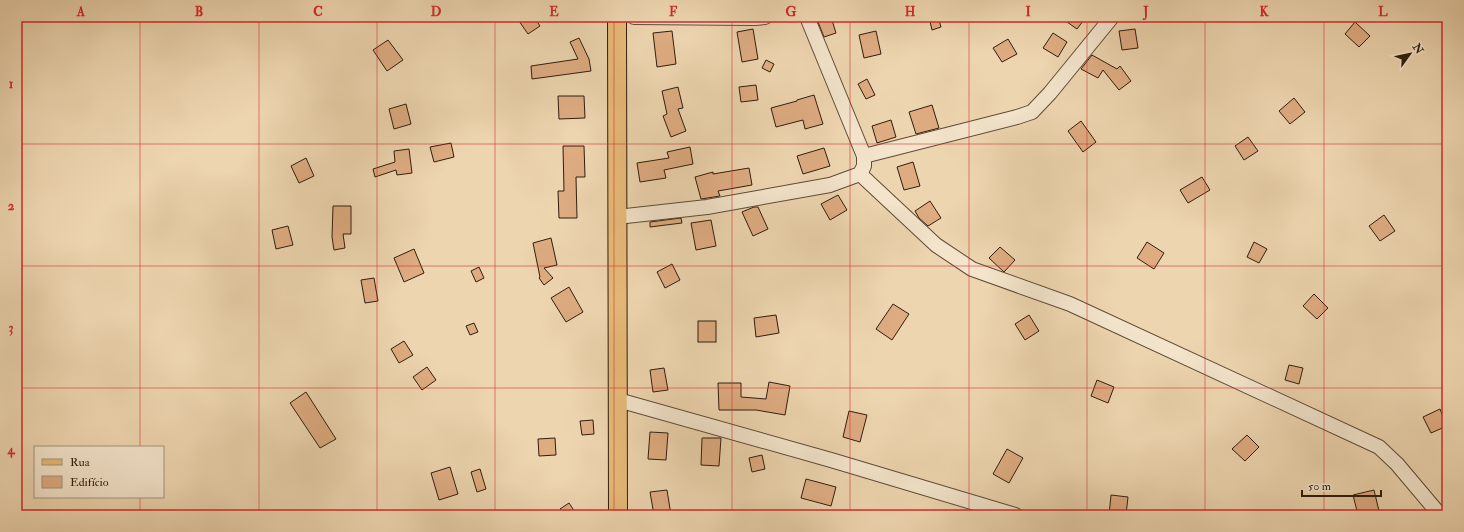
<svg xmlns="http://www.w3.org/2000/svg" width="1464" height="532" viewBox="0 0 1464 532" font-family="'IM FELL Double Pica',serif">
	<rect width="100%" height="100%" fill="#edd5af"/>
	<filter id="stains"><feTurbulence type="fractalNoise" baseFrequency=".005" numOctaves="4"/><feColorMatrix values="0 0 0 0 .2 0 0 0 0 .09 0 0 0 0 .02 0 0 0 .5 -.17"/></filter>
	<radialGradient id="worn" r=".72"><stop offset=".6" stop-color="#630" stop-opacity="0"/><stop offset="1" stop-color="#630" stop-opacity=".3"/></radialGradient>
	<!-- building -->
	<g fill="#dfac82" stroke="#2f1d0e">
		<polygon points="524,17 534,17 540,26 528,34 519,21"/>
		<polygon points="816,17 831,17 836,33 824,37"/>
		<polygon points="929,17 938,17 941,27 932,30"/>
		<polygon points="1060,17 1086,17 1077,29"/>
		<polygon points="1355,22 1370,36 1359,47 1345,34"/>
		<polygon points="753,29 758,59 742,62 737,32"/>
		<polygon points="1135,29 1138,48 1122,50 1119,31"/>
		<polygon points="672,31 676,64 657,67 653,33"/>
		<polygon points="876,31 881,54 864,58 859,35"/>
		<polygon points="1053,33 1067,42 1058,57 1043,48"/>
		<polygon points="579,38 589,59 591,71 532,79 531,66 578,59 570,42"/>
		<polygon points="1008,39 1017,54 1002,62 993,48"/>
		<polygon points="388,40 403,60 387,71 373,50"/>
		<polygon points="1092,55 1117,69 1120,66 1131,81 1119,90 1103,70 1098,78 1081,69"/>
		<polygon points="766,60 774,64 770,72 762,68"/>
		<polygon points="867,79 875,95 866,99 858,84"/>
		<polygon points="756,85 758,100 741,102 739,87"/>
		<polygon points="678,87 683,108 678,109 686,131 671,137 663,116 667,114 662,91"/>
		<polygon points="814,95 823,124 805,129 803,120 776,127 771,108 797,101 797,100"/>
		<polygon points="558,96 584,96 585,118 559,119"/>
		<polygon points="1294,98 1305,112 1290,124 1279,111"/>
		<polygon points="406,104 411,124 394,129 389,109"/>
		<polygon points="932,105 939,128 916,134 909,112"/>
		<polygon points="891,120 896,137 877,143 872,126"/>
		<polygon points="1081,121 1096,142 1083,152 1068,131"/>
		<polygon points="1248,137 1258,151 1244,160 1235,146"/>
		<polygon points="451,143 454,157 434,162 430,147"/>
		<polygon points="563,146 584,146 585,177 576,177 577,218 559,218 558,191 564,191"/>
		<polygon points="690,147 693,164 664,170 666,178 640,182 637,163 669,158 667,152"/>
		<polygon points="824,148 830,166 803,174 797,156"/>
		<polygon points="409,149 412,173 397,175 396,170 375,177 373,169 395,162 394,151"/>
		<polygon points="306,158 314,176 299,183 291,166"/>
		<polygon points="913,162 920,186 904,190 897,167"/>
		<polygon points="749,168 752,185 718,191 720,196 701,199 695,177 713,172 713,174"/>
		<polygon points="1202,177 1210,190 1188,203 1180,190"/>
		<polygon points="838,195 847,210 830,220 821,204"/>
		<polygon points="930,201 941,218 928,226 919,218 915,211"/>
		<polygon points="333,206 351,206 351,234 343,234 345,248 334,250 332,237"/>
		<polygon points="754,207 758,207 768,229 753,236 742,212"/>
		<polygon points="1384,215 1395,231 1380,241 1369,226"/>
		<polygon points="681,218 682,223 650,227 650,222"/>
		<polygon points="711,220 716,246 696,250 691,223"/>
		<polygon points="288,226 293,245 276,249 272,230"/>
		<polygon points="551,238 557,265 544,268 553,278 544,285 539,278 540,277 533,243"/>
		<polygon points="1147,242 1164,253 1154,269 1137,258"/>
		<polygon points="1254,242 1267,249 1259,263 1247,257"/>
		<polygon points="1000,247 1015,260 1004,272 989,258"/>
		<polygon points="414,249 424,273 404,282 394,258"/>
		<polygon points="672,264 680,280 665,288 657,272"/>
		<polygon points="479,267 484,278 476,282 471,271"/>
		<polygon points="374,278 378,301 365,303 361,280"/>
		<polygon points="569,287 583,312 566,322 551,298"/>
		<polygon points="1314,294 1328,308 1317,319 1303,306"/>
		<polygon points="893,304 909,314 892,340 876,329"/>
		<polygon points="776,315 779,333 756,337 754,318"/>
		<polygon points="1029,315 1039,331 1025,340 1015,324"/>
		<rect x="698" y="321" width="18" height="21"/>
		<polygon points="474,323 478,332 470,335 466,326"/>
		<polygon points="404,341 413,355 399,363 391,349"/>
		<polygon points="1289,365 1303,368 1299,384 1285,380"/>
		<polygon points="427,367 436,380 422,390 413,377"/>
		<polygon points="664,368 668,390 653,392 650,370"/>
		<polygon points="1097,380 1114,387 1108,403 1091,396"/>
		<polygon points="769,382 790,386 785,415 756,410 719,410 718,383 741,383 741,397 766,399"/>
		<polygon points="306,392 336,439 320,448 290,403"/>
		<polygon points="1440,409 1447,426 1431,433 1423,417"/>
		<polygon points="849,411 867,415 860,442 843,437"/>
		<polygon points="593,420 594,434 582,435 580,421"/>
		<polygon points="650,432 668,433 666,460 648,459"/>
		<polygon points="1247,435 1259,447 1245,461 1232,449"/>
		<polygon points="555,438 556,455 539,456 538,439"/>
		<polygon points="702,438 721,438 719,466 701,465"/>
		<polygon points="1007,449 1023,458 1009,483 993,474"/>
		<polygon points="762,455 765,469 752,472 749,458"/>
		<polygon points="450,467 458,494 439,500 431,473"/>
		<polygon points="480,469 486,489 477,492 471,472"/>
		<polygon points="806,479 836,487 831,506 801,498"/>
		<polygon points="667,490 671,515 654,515 650,492"/>
		<polygon points="1374,490 1379,511 1358,515 1353,495"/>
		<polygon points="1111,495 1128,497 1126,515 1109,515"/>
		<polygon points="569,503 577,515 564,515 560,509"/>
	</g>
	<g fill="none" stroke-linecap="round" stroke-linejoin="round">
		<defs>
			<g id="minor">
				<polyline points="634,17 755,18 765,17"/>
				<polyline points="864,156 1017,117 1032,112 1050,93 1112,17"/>
				<polyline points="860,174 936,245 972,269 1070,304 1379,447 1397,464 1440,515"/>
				<polyline points="617,217 707,207 830,185 860,174 864,166 864,156 807,17"/>
				<polyline points="618,400 831,460 1015,515"/>
			</g>
			<polyline id="major" points="617,17 618,515"/>
		</defs>
		<!-- minor casing -->
		<use href="#minor" stroke="#5e4b36" stroke-width="16"/>
		<!-- major casing -->
		<use href="#major" stroke="#2f1d0e" stroke-width="20"/>
		<!-- minor -->
		<use href="#minor" stroke="#f3e4cb" stroke-width="14"/>
		<!-- major -->
		<use href="#major" stroke="#e6ba78" stroke-width="18"/>
	</g>
	<!-- grid -->
	<path fill="none" stroke="#d62828" stroke-width="1" stroke-opacity="0.55" d="M140,17V447M259,17V515M377,17V515M495,17V515M614,17V515M732,17V515M850,17V515M969,17V515M1087,17V515M1205,17V515M1324,17V515M17,144H1447M17,266H1447M17,388H1447M140,497V515"/>
	<!-- margin -->
	<rect width="1464" height="532" fill="none" stroke="#edd5af" stroke-width="44"/>
	<!-- legend -->
	<rect x="34" y="446" width="130" height="52" fill="#f3e4cb" stroke="#a5947f"/>
	<rect x="42" y="459" width="20" height="6" fill="#e6ba78" stroke="#a5947f"/>
	<text x="70" y="466" font-size="12" fill="#2f1d0e">Rua</text>
	<rect x="42" y="476" width="20" height="12" fill="#dfac82" stroke="#a5947f"/>
	<text x="70" y="486" font-size="12" fill="#2f1d0e">Edifício</text>
	<!-- north arrow -->
	<g transform="translate(1410 54) rotate(57)" stroke="#f3e4cb" stroke-width="3" paint-order="stroke">
	<path d="M0-3L7 15L0 10L-7 15Z" fill="#2f1d0e"/>
	<text y="-6" font-size="11" font-weight="bold" text-anchor="middle" fill="#2f1d0e">N</text>
	</g>
	<!-- scale -->
	<path d="M1302 490v6h79v-6" fill="none" stroke="#2f1d0e" stroke-width="2"/>
	<text x="1308" y="490" font-size="12" fill="#2f1d0e" stroke="#f3e4cb" stroke-width="3" paint-order="stroke">50 m</text>
	<rect x="22" y="22" width="1420" height="488" fill="none" stroke="#d62828" stroke-width="1.5"/>
	<g font-size="13" text-anchor="middle" font-weight="bold" fill="#d62828">
		<text x="81" y="16">A</text>
		<text x="199" y="16">B</text>
		<text x="318" y="16">C</text>
		<text x="436" y="16">D</text>
		<text x="554" y="16">E</text>
		<text x="673" y="16">F</text>
		<text x="791" y="16">G</text>
		<text x="910" y="16">H</text>
		<text x="1028" y="16">I</text>
		<text x="1146" y="16">J</text>
		<text x="1264" y="16">K</text>
		<text x="1383" y="16">L</text>
		<text x="11" y="88">1</text>
		<text x="11" y="210">2</text>
		<text x="11" y="332">3</text>
		<text x="11" y="454">4</text>
	</g>
	<rect width="100%" height="100%" filter="url(#stains)"/>
	<rect width="100%" height="100%" fill="url(#worn)"/>
</svg>
